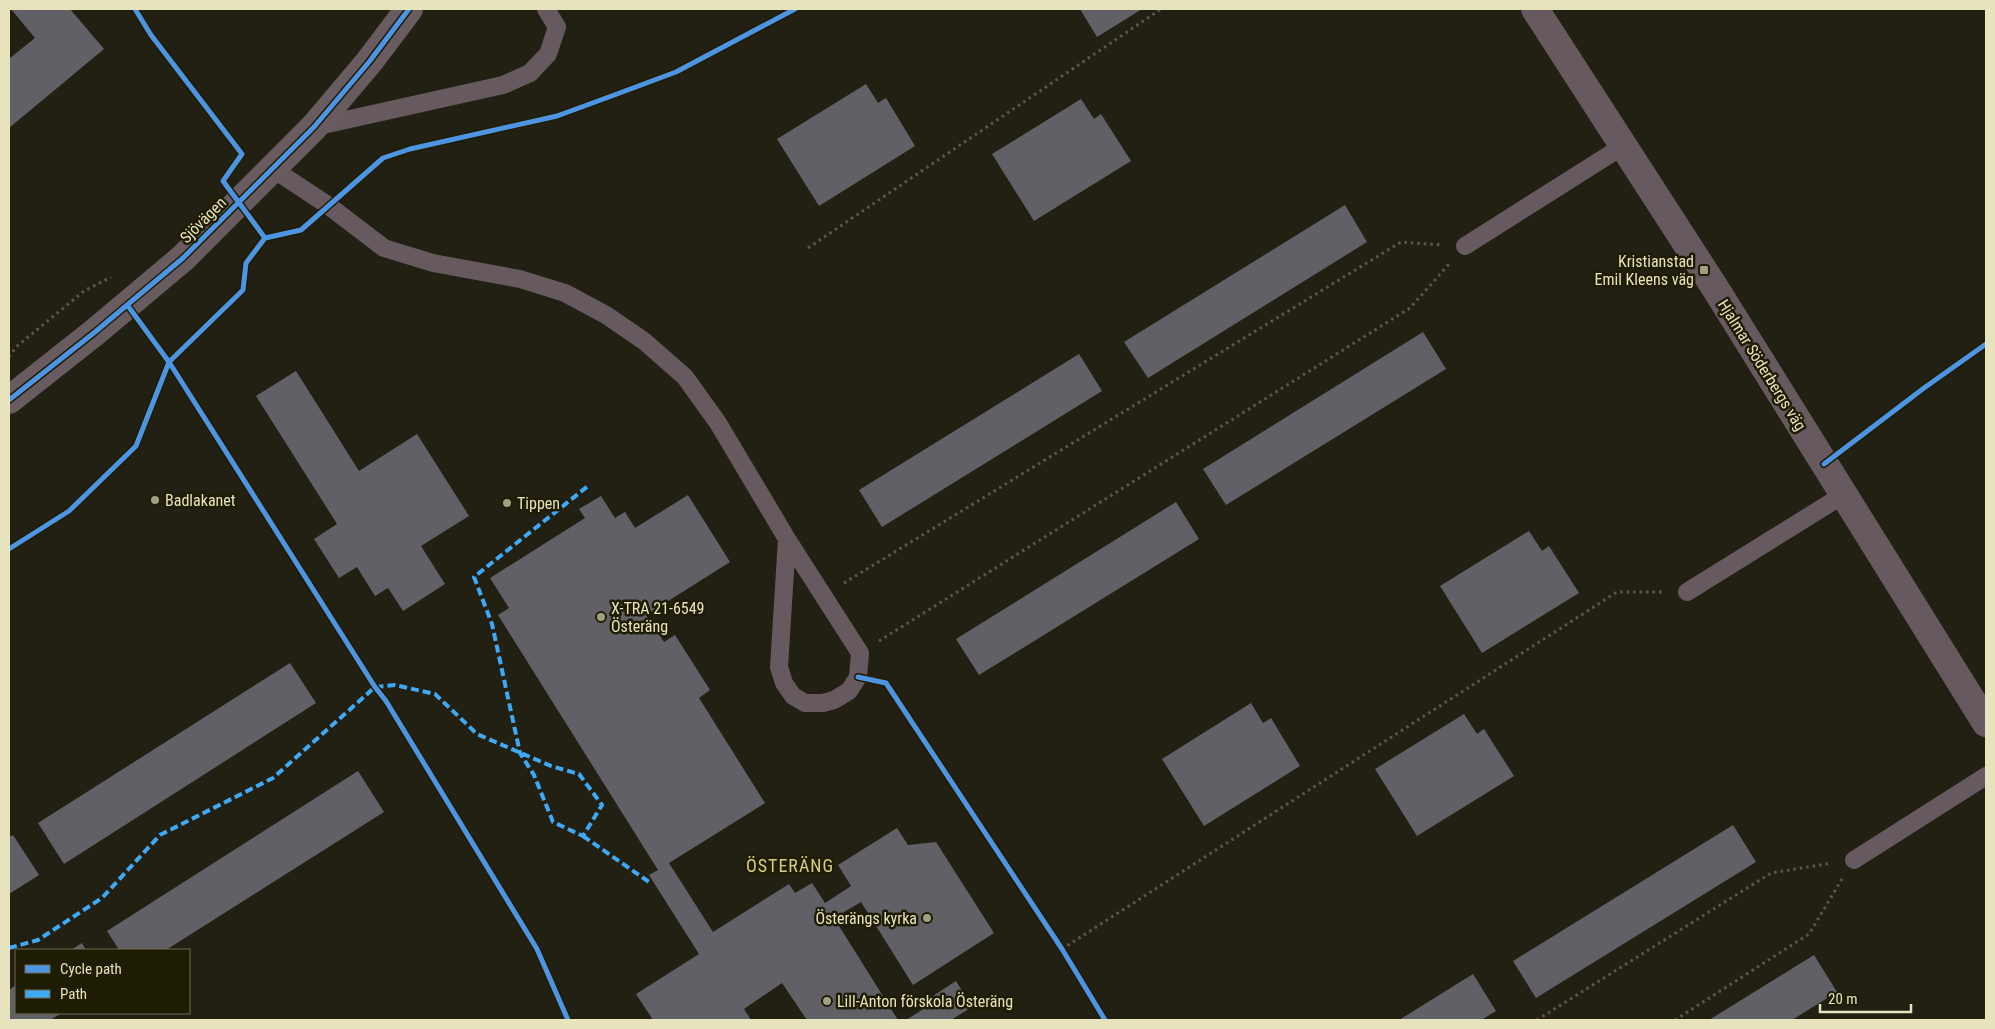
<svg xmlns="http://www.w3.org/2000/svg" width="1995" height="1029" viewBox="0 0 1995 1029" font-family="'Roboto Condensed',sans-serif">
	<rect width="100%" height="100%" fill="#222013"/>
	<!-- building -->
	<g fill="#616067">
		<polygon points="11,9 70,9 104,49 9,128 9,56 10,58 35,38"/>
		<polygon points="1080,9 1142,9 1097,37"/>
		<polygon points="866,84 878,103 886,98 915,146 819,206 777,139"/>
		<polygon points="1081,99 1094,119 1101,114 1131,161 1034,221 992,154"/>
		<polygon points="1345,205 1367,242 1148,378 1124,342"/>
		<polygon points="1423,332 1446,369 1226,505 1203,469"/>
		<polygon points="1079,354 1102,391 882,527 859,490"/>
		<polygon points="296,371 359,471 417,434 469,516 421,546 445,584 403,611 388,588 375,596 357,567 339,578 314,539 337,524 256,396"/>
		<polygon points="688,495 730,562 646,615 664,642 675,635 710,690 699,698 765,803 669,863 713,932 789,884 795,893 812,883 825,903 851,886 838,865 897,828 908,845 936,842 994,933 913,985 861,902 834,918 898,1020 807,1020 782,983 744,1009 751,1020 653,1020 636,994 699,954 649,875 658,870 498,615 509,608 490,578 585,518 579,509 601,496 615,518 625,512 635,528"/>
		<polygon points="1176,502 1199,539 979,675 956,639"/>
		<polygon points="1529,531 1542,551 1549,546 1579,593 1482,653 1440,586"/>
		<polygon points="290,663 316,703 64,864 38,823"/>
		<polygon points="1251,703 1263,723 1271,718 1300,766 1204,826 1162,759"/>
		<polygon points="1464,714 1477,734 1484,729 1514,776 1417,836 1375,769"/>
		<polygon points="358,771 384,812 166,950 119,950 107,931"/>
		<polygon points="1733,825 1756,862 1536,998 1513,961"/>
		<polygon points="13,835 39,875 9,894 9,837"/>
		<polygon points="82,943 86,950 71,950"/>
		<polygon points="1814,955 1837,992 1792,1020 1709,1020"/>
		<polygon points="1473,974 1496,1011 1481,1020 1399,1020"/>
		<polygon points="956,981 972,1007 951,1020 906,1020 922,1010 919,1005"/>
		<polygon points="16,985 16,1013 62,1013 50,1020 9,1020 9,990"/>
	</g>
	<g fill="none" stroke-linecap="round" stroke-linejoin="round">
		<!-- path -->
		<g stroke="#5e5654" stroke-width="3" stroke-dasharray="2.5 4" stroke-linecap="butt">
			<polyline points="808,248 1161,9"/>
			<polyline points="9,357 16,347 84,291 111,277"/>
			<polyline points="844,583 1401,242 1442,245"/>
			<polyline points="879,641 1410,308 1450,263"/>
			<polyline points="1062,949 1617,592 1663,592"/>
			<polyline points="1537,1020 1771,873 1832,863"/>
			<polyline points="1675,1020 1809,934 1842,879"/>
		</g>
		<!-- lane -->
		<g stroke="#665a60" stroke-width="18">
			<polyline points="314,127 503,85 530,73 548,54 557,27 546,9"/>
			<polyline points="273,169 329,206 384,248 433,263 520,279 565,293 606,315 644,341 685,377 718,423 787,539 860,653 858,677 849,691 834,700 823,703 805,703 793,696 784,683 779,667 787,539"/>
			<polyline points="1465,246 1623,146"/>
			<polyline points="1687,592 1843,495"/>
			<polyline points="1854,860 1986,776"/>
		</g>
		<!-- street -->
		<polyline stroke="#665a60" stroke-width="28" points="1535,9 1717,291 1986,723"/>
		<!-- secondary -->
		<polyline stroke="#695c60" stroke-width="28" points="9,400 95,332 183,258 314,127 369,62 409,9"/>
		<!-- quiet -->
		<g stroke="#3fa9f5" stroke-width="4" stroke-dasharray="8 4" stroke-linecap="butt">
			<polyline points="583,836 649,882"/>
			<polyline points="9,948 38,940 102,898 160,835 273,778 375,687 395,685 435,694 477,734 551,766 579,774 602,805 583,836 553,822 534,775 520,753 492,624 474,577 588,486"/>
		</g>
		<defs>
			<g id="cycleway">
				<polyline points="135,9 151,35 242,154 223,181 265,238"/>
				<polyline points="128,306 169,362 375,687 386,701 537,949 568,1020"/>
				<polyline points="9,400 95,332 183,258 314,127 369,62 409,9"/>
				<polyline points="1824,464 1924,388 1986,344"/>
				<polyline points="9,549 69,511 136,446 169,362 243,290 246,263 265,238 301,230 383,158 410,149 557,116 617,94 676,72 795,9"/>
				<polyline points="858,677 886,683 1062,949 1105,1020"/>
			</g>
		</defs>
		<!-- cycleway casing -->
		<use href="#cycleway" stroke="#1f1c04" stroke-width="8"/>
		<!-- cycleway -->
		<use href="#cycleway" stroke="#4d94e3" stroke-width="5"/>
	</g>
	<!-- markers -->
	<g fill="#a29f82" stroke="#1f1c04" stroke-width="2">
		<rect x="1699" y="265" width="10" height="10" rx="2.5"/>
		<circle cx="155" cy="500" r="5"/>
		<circle cx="507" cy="503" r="5"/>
		<circle cx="601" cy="617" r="5"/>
		<circle cx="927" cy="918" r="5"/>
		<circle cx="827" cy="1001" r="5"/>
	</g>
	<g text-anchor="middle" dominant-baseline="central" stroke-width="5" stroke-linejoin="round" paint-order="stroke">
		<!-- street labels -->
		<g font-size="16" fill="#e7e3bd" stroke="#1f1c04">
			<text transform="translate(203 220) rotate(-45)">Sjövägen</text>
			<text transform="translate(1762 365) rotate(58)">Hjalmar Söderbergs väg</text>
		</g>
		<!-- poi labels -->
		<g font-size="16" fill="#e7e3bd" stroke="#1f1c04" text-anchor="start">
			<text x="1694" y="261" text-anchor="end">Kristianstad<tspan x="1694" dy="18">Emil Kleens väg</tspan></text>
			<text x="165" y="500">Badlakanet</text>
			<text x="517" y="503">Tippen</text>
			<text x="611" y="608">X-TRA 21-6549<tspan x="611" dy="18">Österäng</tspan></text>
			<text x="917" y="918" text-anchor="end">Österängs kyrka</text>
			<text x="837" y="1001">Lill-Anton förskola Österäng</text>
		</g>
		<!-- neighbourhood labels -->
		<g font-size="18" letter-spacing="1" fill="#d6cd80" stroke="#1f1c04">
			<text x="790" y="865">ÖSTERÄNG</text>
		</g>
	</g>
	<!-- border -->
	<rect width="1995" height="1029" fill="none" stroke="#e7e3bd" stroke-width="20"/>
	<!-- legend -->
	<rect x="15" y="949" width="175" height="65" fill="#1f1c04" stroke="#6f6c4e"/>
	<rect x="25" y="965" width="25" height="8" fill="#4d94e3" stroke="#6f6c4e"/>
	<text x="60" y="974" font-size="15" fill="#e7e3bd">Cycle path</text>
	<rect x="25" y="990" width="25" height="8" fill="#3fa9f5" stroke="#6f6c4e"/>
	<text x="60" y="999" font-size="15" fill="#e7e3bd">Path</text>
	<!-- scale -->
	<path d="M1820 1004v8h91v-8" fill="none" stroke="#e7e3bd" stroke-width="2.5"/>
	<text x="1828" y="1004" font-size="15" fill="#e7e3bd" stroke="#1f1c04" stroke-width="4" paint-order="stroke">20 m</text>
</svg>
